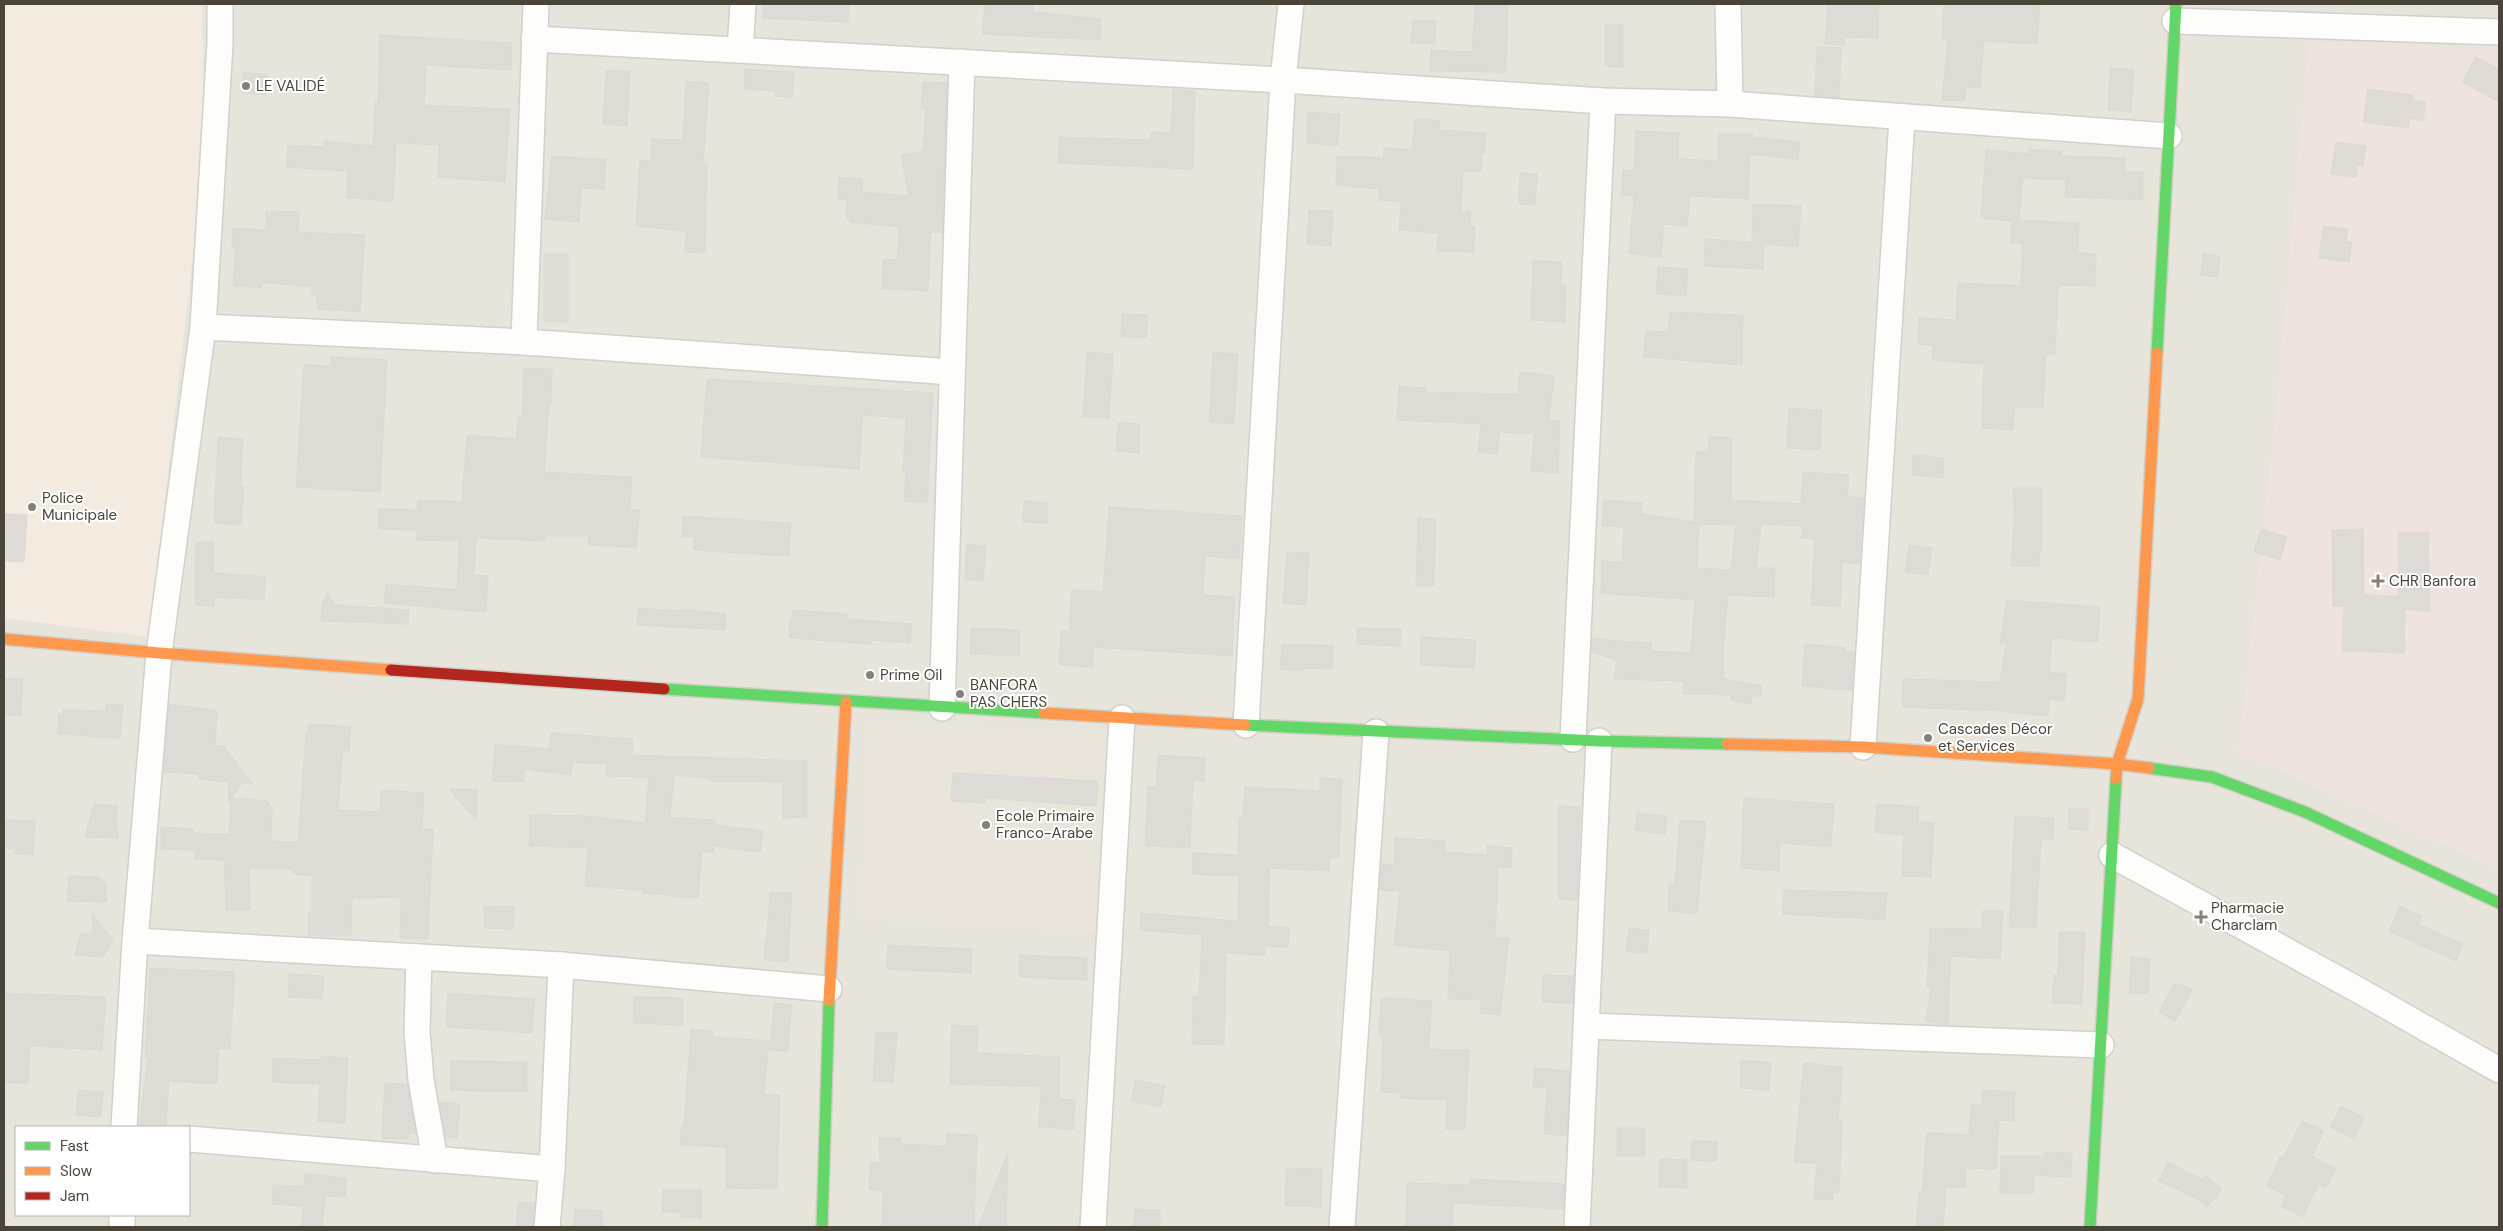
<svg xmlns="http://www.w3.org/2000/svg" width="2503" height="1231" viewBox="0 0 2503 1231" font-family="'DM Sans',sans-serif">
	<rect width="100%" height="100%" fill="#f4f2ee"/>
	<!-- residential -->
	<path fill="#e7e4dc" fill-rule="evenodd" d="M4,4H2499V1227H4ZM16,1127H189V1215H16Z"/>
	<!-- commercial -->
	<polygon fill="#f3ebdf" points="4,4 202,4 204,160 149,637 4,618"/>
	<!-- education -->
	<polygon fill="#eae5da" points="868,722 1114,729 1103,934 859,921"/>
	<!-- medical -->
	<polygon fill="#eee3df" points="2308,42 2499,50 2499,870 2238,752 2276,409"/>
	<!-- building -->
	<g fill="#dedbd6" stroke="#dcd9d4" fill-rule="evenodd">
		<polygon points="764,4 849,4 848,22 763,18"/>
		<polygon points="985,4 1033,4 1034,12 1101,19 1100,40 982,34"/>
		<polygon points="1475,4 1508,4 1506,72 1430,71 1431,50 1472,52"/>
		<polygon points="1828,4 1879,4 1878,38 1845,37 1844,45 1825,44"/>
		<polygon points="1944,4 2040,4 2037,44 1984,41 1980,88 1966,87 1965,101 1942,100 1948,39 1942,38"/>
		<polygon points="1413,20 1436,21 1435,44 1411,43"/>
		<polygon points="1605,25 1623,25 1623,67 1605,66"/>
		<polygon points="380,35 512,43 511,70 426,65 424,105 510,109 505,182 438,177 439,145 405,143 396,144 393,201 347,198 348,171 287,167 288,145 324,147 324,141 373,146 375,102 378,102"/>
		<polygon points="1817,47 1841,48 1839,97 1815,95"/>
		<polygon points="2476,57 2499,69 2499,102 2462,82"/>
		<polygon points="2110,68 2134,70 2131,112 2108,110"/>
		<polygon points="745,69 794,72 792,97 775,96 775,91 744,89"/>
		<polygon points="606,70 630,72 627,126 603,124"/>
		<polygon points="243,73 268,74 266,95 242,93"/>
		<polygon points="686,81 709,83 703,164 707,164 705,253 685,252 686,231 636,226 640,160 651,161 652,139 683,140"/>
		<polygon points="923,82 947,83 942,233 931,232 928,291 882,288 883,259 897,260 899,227 850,222 850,219 846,219 847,200 838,199 839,177 863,179 862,192 909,196 901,155 923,151 926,109 921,109"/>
		<polygon points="2368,89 2413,95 2412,100 2426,102 2423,121 2410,118 2408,128 2363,122"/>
		<polygon points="1173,90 1195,91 1193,169 1058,163 1059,137 1151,140 1151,132 1171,133"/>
		<polygon points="1308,112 1340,114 1338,145 1307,143"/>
		<polygon points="1415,119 1440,121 1439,130 1486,133 1484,154 1481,154 1482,171 1463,171 1461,211 1471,211 1470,226 1475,226 1474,252 1437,251 1438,233 1399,230 1401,201 1379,200 1379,189 1336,185 1337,156 1383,158 1384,148 1412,150"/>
		<polygon points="1636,131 1679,133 1678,159 1718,161 1718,134 1753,134 1753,137 1800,142 1798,160 1750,154 1748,199 1690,196 1687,226 1664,224 1661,257 1629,254 1634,196 1621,195 1623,170 1634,171"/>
		<polygon points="2336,142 2366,146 2363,166 2357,165 2356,177 2331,174"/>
		<polygon points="2029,149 2062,152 2062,156 2125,158 2124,172 2143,172 2143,200 2065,197 2066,180 2023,178 2019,220 2079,223 2078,253 2096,254 2095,286 2058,285 2055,354 2046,354 2043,408 2015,407 2013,430 1982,428 1984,364 1932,360 1933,345 1918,344 1919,318 1956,320 1958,283 2021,286 2022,243 2011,243 2012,221 1981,218 1986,150 2029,154"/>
		<polygon points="552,156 606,160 604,189 581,188 579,222 545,219"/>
		<polygon points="1520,173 1537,174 1535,205 1519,204"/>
		<polygon points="1753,204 1801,206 1798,247 1764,244 1763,269 1704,266 1705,239 1752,242"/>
		<polygon points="1309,210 1333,211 1331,246 1307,244"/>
		<polygon points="266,211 299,212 298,232 365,235 360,312 317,309 317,296 312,295 312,287 262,282 262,288 233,286 235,248 232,248 233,228 266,230"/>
		<polygon points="2323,226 2348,229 2346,241 2352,242 2349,262 2319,258"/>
		<polygon points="544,254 568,254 568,322 544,321"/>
		<polygon points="2203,254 2220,256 2218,277 2201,275"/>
		<polygon points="1533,261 1562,262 1561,285 1566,285 1565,322 1531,320"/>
		<polygon points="1658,267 1688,269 1686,296 1656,294"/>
		<polygon points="1670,312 1743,315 1742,365 1643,357 1646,331 1668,332"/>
		<polygon points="1122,314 1148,315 1146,338 1121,336"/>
		<polygon points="1087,352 1113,354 1109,418 1083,416"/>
		<polygon points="1213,352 1238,354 1234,424 1209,422"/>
		<polygon points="331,357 387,360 380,492 296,487 304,365 331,366"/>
		<polygon points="524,368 552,369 551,404 549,404 544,472 632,477 630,509 640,510 636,547 588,545 588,536 545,536 545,541 476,538 474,575 488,576 486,612 384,603 386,584 457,590 459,541 416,540 417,530 378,529 378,509 417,510 418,500 462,502 467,435 517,439 518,417 522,417"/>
		<polygon points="1520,372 1554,376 1549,420 1560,421 1558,473 1531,471 1534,434 1500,432 1497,454 1478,452 1481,424 1397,420 1399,386 1426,388 1426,392 1518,394"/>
		<polygon points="707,379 933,393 927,503 904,501 906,472 903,472 906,418 863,415 859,469 701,457"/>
		<polygon points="1789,408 1822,410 1820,450 1787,448"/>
		<polygon points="1118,423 1140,424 1139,453 1116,451"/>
		<polygon points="218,437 243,439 240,487 244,487 241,525 214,523"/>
		<path d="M1709,437L1732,438L1731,500L1801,504L1803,472L1849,475L1847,496L1864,498L1859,564L1842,562L1840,607L1811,605L1815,539L1801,538L1803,526L1761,524L1756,568H1775L1774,597L1728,595L1723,654L1724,679L1762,686L1761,696H1752L1751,704L1730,700L1731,695L1683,694L1684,681L1614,679L1617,660L1591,652L1592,639L1652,643L1651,651L1691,653L1695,600L1601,593L1602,561L1623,562L1624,527L1602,526L1604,500L1642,503L1641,514L1694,522L1696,452H1708ZM1699,524L1736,525L1731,570L1697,568Z"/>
		<polygon points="1913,455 1944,458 1943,478 1912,475"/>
		<polygon points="2013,488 2042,488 2042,550 2040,550 2039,567 2011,566 2014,525"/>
		<polygon points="1024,501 1048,503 1047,523 1023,522"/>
		<polygon points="1109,507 1242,516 1239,559 1205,556 1203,595 1235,597 1232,656 1094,647 1092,667 1059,665 1061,631 1069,631 1072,590 1103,592"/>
		<polygon points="4,514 27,515 24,562 4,561"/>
		<polygon points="683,516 791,523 789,556 693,550 694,537 682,536"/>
		<polygon points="1418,518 1436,519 1434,586 1416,586"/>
		<polygon points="2261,529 2287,537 2280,560 2254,552"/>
		<polygon points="2363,529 2364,595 2399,596 2398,533 2428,532 2430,612 2405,609 2404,653 2342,651 2344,607 2333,606 2332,530"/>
		<polygon points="196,542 214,542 214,573 265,577 264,600 214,597 214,606 195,605"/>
		<polygon points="967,544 986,546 983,581 965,579"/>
		<polygon points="1909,545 1932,548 1928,575 1905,572"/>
		<polygon points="1287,552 1309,553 1306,605 1283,603"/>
		<polygon points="327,593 335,605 409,610 408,624 321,621 322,604"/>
		<polygon points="2007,600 2100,607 2098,642 2052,638 2049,672 2067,674 2064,701 2049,699 2048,716 2002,711 1902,707 1903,679 2000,682 2006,644 2000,644"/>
		<polygon points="638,608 683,611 683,609 726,614 725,630 637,625"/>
		<polygon points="793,610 847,614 847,619 912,624 910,643 872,640 872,644 789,638 790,618 792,618"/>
		<polygon points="971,628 1020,630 1020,656 970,654"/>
		<polygon points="1357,628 1401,629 1400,646 1357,644"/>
		<polygon points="1421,637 1476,640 1474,668 1420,665"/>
		<polygon points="1282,644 1333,646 1333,669 1303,668 1303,671 1280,669"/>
		<polygon points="1805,644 1845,648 1845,651 1854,652 1852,690 1802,686"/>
		<polygon points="4,678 23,679 21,716 4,714"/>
		<polygon points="106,704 123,705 120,738 57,734 59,714 63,714 63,710 106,711"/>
		<polygon points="169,704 217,711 215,746 223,745 253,784 242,783 232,798 267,801 272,807 271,841 298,842 306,733 308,734 309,724 351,727 349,751 343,751 338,810 380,812 381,790 424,793 422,829 433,830 428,939 400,938 401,897 352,898 351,936 308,936 308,912 312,912 312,875 293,874 294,869 249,869 250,910 226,910 224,860 195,859 195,850 161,849 161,827 194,829 194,833 229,834 231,799 229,803 228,782 198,779 198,774 164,772"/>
		<polygon points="551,733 633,739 632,755 807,761 807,817 783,818 783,782 708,781 708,778 674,775 670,817 715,820 715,825 763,831 760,852 714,846 714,852 702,852 698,898 642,893 642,890 585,886 588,848 529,846 530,815 587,816 645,823 649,777 606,776 606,764 573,762 571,775 525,769 524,782 492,781 495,744 549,749"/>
		<polygon points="1158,755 1205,758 1204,781 1193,780 1190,848 1145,846 1148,787 1156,787"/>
		<polygon points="953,773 1098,781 1096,806 986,798 985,803 951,801"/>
		<polygon points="1320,778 1342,779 1339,858 1330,858 1329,871 1270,868 1268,926 1289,928 1288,947 1265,946 1265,955 1226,953 1224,1045 1192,1044 1193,996 1199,996 1202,935 1140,930 1141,913 1238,921 1239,876 1192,874 1193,853 1238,855 1239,818 1243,818 1245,787 1320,791"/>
		<polygon points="449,789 477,790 476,820"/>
		<polygon points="1744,798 1834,804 1831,847 1780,843 1779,871 1741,868"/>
		<polygon points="94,804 117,806 116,824 119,838 85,837"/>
		<polygon points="1877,804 1919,807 1918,822 1934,823 1931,877 1902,876 1904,835 1875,832"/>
		<polygon points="1558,806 1580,807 1577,900 1558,899"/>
		<polygon points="2069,809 2088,809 2088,830 2068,829"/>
		<polygon points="1637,813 1667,817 1665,834 1635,830"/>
		<polygon points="2015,816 2054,818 2053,840 2041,839 2036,928 2009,927"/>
		<polygon points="4,820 35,821 33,855 15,854 15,849 4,848"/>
		<polygon points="1680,820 1706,822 1697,913 1668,911 1669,884 1675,884"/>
		<polygon points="1395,838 1445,841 1444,852 1487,855 1487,846 1512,848 1511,868 1498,867 1495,937 1509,938 1500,1015 1480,1013 1481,1000 1448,999 1450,951 1394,945 1400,891 1380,890 1381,864 1394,865"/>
		<polygon points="69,876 99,877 106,885 107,902 67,901"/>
		<polygon points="1784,890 1887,893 1885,920 1783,914"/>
		<polygon points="770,892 792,893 788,962 764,960 765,938 767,939"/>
		<polygon points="484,906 515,907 513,929 484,928"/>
		<polygon points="2400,906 2422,916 2418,924 2463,944 2456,961 2389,931"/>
		<polygon points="1982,911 2003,911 2000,959 1951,956 1948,1025 1926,1021 1931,988 1927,988 1930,928 1982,929"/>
		<polygon points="92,913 113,941 103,957 75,955 81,934 93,933"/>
		<polygon points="1629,928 1649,930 1647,953 1626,951"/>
		<polygon points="2059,932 2085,932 2082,1004 2052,1003 2054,975 2058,975"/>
		<polygon points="888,945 972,949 971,973 887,969"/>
		<polygon points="1020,955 1087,958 1087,980 1019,977"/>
		<polygon points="2131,957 2150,959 2148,994 2129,993"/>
		<polygon points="150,968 235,972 230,1049 219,1048 217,1084 169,1081 166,1127 139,1127 148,1058 145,1057"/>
		<polygon points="289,974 324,976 322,999 288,997"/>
		<polygon points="1543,975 1574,976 1573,1003 1542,1002"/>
		<polygon points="2174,984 2181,984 2192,990 2175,1022 2159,1012"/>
		<polygon points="4,993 106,997 102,1050 30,1046 28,1083 4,1082"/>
		<polygon points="448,993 535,999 532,1033 446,1027"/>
		<polygon points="634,997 683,998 683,1025 633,1023"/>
		<polygon points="1381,998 1432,1001 1429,1049 1469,1050 1465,1129 1446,1129 1447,1100 1400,1098 1400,1093 1381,1092 1383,1036 1379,1036"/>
		<polygon points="774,1003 792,1005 788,1051 770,1050"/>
		<polygon points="952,1025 978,1026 977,1053 1060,1057 1059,1099 1075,1100 1074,1129 1039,1127 1041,1087 950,1084"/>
		<polygon points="691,1029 713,1031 713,1037 769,1041 764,1095 780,1095 777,1189 726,1188 726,1147 680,1145 681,1127 684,1127"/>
		<polygon points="876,1032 897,1033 893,1082 873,1081"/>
		<polygon points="322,1056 348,1058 345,1123 318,1121 320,1084 272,1082 273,1058 321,1060"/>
		<polygon points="451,1061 527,1062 527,1092 450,1090"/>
		<polygon points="1741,1061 1771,1062 1769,1090 1740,1088"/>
		<polygon points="1804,1063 1843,1067 1838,1121 1842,1121 1839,1193 1833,1193 1833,1200 1814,1199 1817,1163 1794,1162"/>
		<polygon points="1534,1068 1570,1071 1567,1136 1544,1134 1547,1088 1533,1087"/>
		<polygon points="1136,1080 1165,1086 1161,1107 1131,1101"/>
		<polygon points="385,1083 407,1084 416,1134 408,1134 408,1139 382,1138"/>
		<polygon points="78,1090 103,1092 101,1117 76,1115"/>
		<polygon points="1982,1090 2015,1092 2014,1121 1999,1120 1996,1169 1966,1168 1966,1188 1946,1187 1943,1227 1916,1227 1919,1191 1922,1191 1924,1172 1926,1133 1969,1135 1971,1105 1982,1105"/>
		<polygon points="439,1102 460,1104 457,1138 446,1137"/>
		<polygon points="2341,1106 2364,1118 2354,1139 2330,1127"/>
		<polygon points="2302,1121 2324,1131 2312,1156 2336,1169 2326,1188 2318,1184 2303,1217 2281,1207 2286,1195 2267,1186 2280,1157 2283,1158"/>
		<rect x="1617" y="1128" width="28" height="28"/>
		<polygon points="947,1134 977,1135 974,1227 882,1227 883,1190 869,1190 870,1162 880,1162 879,1138 901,1138 901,1144 946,1146"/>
		<polygon points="1692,1141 1717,1142 1716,1161 1691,1160"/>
		<polygon points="2045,1152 2072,1153 2071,1177 2034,1175 2034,1193 2000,1193 2001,1156 2045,1156"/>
		<polygon points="1006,1157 1008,1157 1006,1227 978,1227"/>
		<polygon points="1660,1159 1687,1160 1687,1188 1659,1187"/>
		<polygon points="2168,1162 2203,1180 2206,1176 2222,1189 2207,1207 2197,1199 2159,1181"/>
		<polygon points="1286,1168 1322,1169 1321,1207 1285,1206"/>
		<polygon points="305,1174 347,1178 345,1197 326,1196 322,1227 301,1227 304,1206 272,1204 273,1185 304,1186"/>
		<polygon points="1470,1179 1565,1184 1563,1209 1453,1203 1453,1227 1406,1227 1407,1183 1470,1185"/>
		<polygon points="663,1190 702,1190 702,1218 680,1217 680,1212 662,1212"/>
		<polygon points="518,1202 535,1203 533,1227 516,1227"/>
		<polygon points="575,1209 603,1211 602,1227 574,1227"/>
		<polygon points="1135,1209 1160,1210 1160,1227 1134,1227"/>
	</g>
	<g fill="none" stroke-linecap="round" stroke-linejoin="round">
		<defs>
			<g id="street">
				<polyline points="1728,4 1730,104"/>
				<polyline points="2175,21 2499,32"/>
				<polyline points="534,39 1283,80 1603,101 1730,104 2169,136"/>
				<polyline points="740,50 743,4"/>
				<polyline points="203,327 524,342 952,372"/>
				<polyline points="524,342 536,4"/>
				<polyline points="942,708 962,62"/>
				<polyline points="1246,725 1283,80 1291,4"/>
				<polyline points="1573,739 1603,101"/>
				<polyline points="1863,747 1902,118"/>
				<polyline points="2112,855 2360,991 2499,1070"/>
				<polyline points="135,941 561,965 829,989"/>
				<polyline points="419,957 417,1031 421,1080 435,1160"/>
				<polyline points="1588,1026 2101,1045"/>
				<polyline points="124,1127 135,941 159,653 203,327 220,43 220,4"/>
				<polyline points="189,1139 552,1169"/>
				<polyline points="122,1227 122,1215"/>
				<polyline points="547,1227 552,1169 561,965"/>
				<polyline points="1093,1227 1122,718"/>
				<polyline points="1342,1227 1376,732"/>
				<polyline points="1577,1227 1599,741"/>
			</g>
			<g id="fast">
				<polyline points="2157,353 2176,4"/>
				<polyline points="664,689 1044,713"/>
				<polyline points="1245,725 1599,741 1727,744"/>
				<polyline points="2149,768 2212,777 2305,812 2499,903"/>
				<polyline points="822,1227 829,1001"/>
				<polyline points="2090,1227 2116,779"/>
			</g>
			<g id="slow">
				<polyline points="4,639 159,653 391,670"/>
				<polyline points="1044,713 1245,725"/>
				<polyline points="1727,744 1863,747 2117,764 2149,768"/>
				<polyline points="2116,779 2117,764 2138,699 2157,353"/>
				<polyline points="829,1001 846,702"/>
			</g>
			<polyline id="jam" points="391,670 664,689"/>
		</defs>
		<!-- street casing -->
		<use href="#street" stroke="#d2d0cb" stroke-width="28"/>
		<!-- fast casing -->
		<use href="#fast" stroke="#d3cfc5" stroke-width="14"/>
		<!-- slow casing -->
		<use href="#slow" stroke="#d3cfc5" stroke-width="14"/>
		<!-- jam casing -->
		<use href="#jam" stroke="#d3cfc5" stroke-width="14"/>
		<!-- street -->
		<use href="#street" stroke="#fdfdfc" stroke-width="25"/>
		<!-- fast -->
		<use href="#fast" stroke="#63d668" stroke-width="11"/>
		<!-- slow -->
		<use href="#slow" stroke="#ff974d" stroke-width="11"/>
		<!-- jam -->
		<use href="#jam" stroke="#b3261e" stroke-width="11"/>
	</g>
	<!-- markers -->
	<g fill="#868178" stroke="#fff" stroke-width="2">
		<circle cx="246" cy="86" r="5"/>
		<circle cx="32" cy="507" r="5"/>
		<path d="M2375.5 573.5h5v5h5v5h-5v5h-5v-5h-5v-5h5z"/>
		<circle cx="870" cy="675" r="5"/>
		<circle cx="960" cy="694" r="5"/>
		<circle cx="1928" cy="738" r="5"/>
		<circle cx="986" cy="825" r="5"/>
		<path d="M2198.5 909.5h5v5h5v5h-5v5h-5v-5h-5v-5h5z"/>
	</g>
	<g text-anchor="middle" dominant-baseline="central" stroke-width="4" stroke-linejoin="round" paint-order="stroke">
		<!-- poi labels -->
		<g font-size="15" fill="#4b4439" stroke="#fff" text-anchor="start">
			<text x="256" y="86">LE VALIDÉ</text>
			<text x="42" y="498">Police<tspan x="42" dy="17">Municipale</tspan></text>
			<text x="2389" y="581">CHR Banfora</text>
			<text x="880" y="675">Prime Oil</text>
			<text x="970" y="685">BANFORA<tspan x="970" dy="17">PAS CHERS</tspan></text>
			<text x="1938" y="729">Cascades Décor<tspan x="1938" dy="17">et Services</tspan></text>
			<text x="996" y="816">Ecole Primaire<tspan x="996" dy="17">Franco-Arabe</tspan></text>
			<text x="2211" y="908">Pharmacie<tspan x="2211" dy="17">Charclam</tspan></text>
		</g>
	</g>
	<!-- border -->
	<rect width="2503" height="1231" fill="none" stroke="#4b4439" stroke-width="10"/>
	<!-- legend -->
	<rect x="15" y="1126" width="175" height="90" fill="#ffffff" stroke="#b7b4b0"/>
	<rect x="25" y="1142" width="25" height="8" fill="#63d668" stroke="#b7b4b0"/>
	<text x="60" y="1151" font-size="15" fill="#4b4439">Fast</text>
	<rect x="25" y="1167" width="25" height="8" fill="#ff974d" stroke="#b7b4b0"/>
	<text x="60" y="1176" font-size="15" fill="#4b4439">Slow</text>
	<rect x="25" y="1192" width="25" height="8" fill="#b3261e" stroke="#b7b4b0"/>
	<text x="60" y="1201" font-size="15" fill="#4b4439">Jam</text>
</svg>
